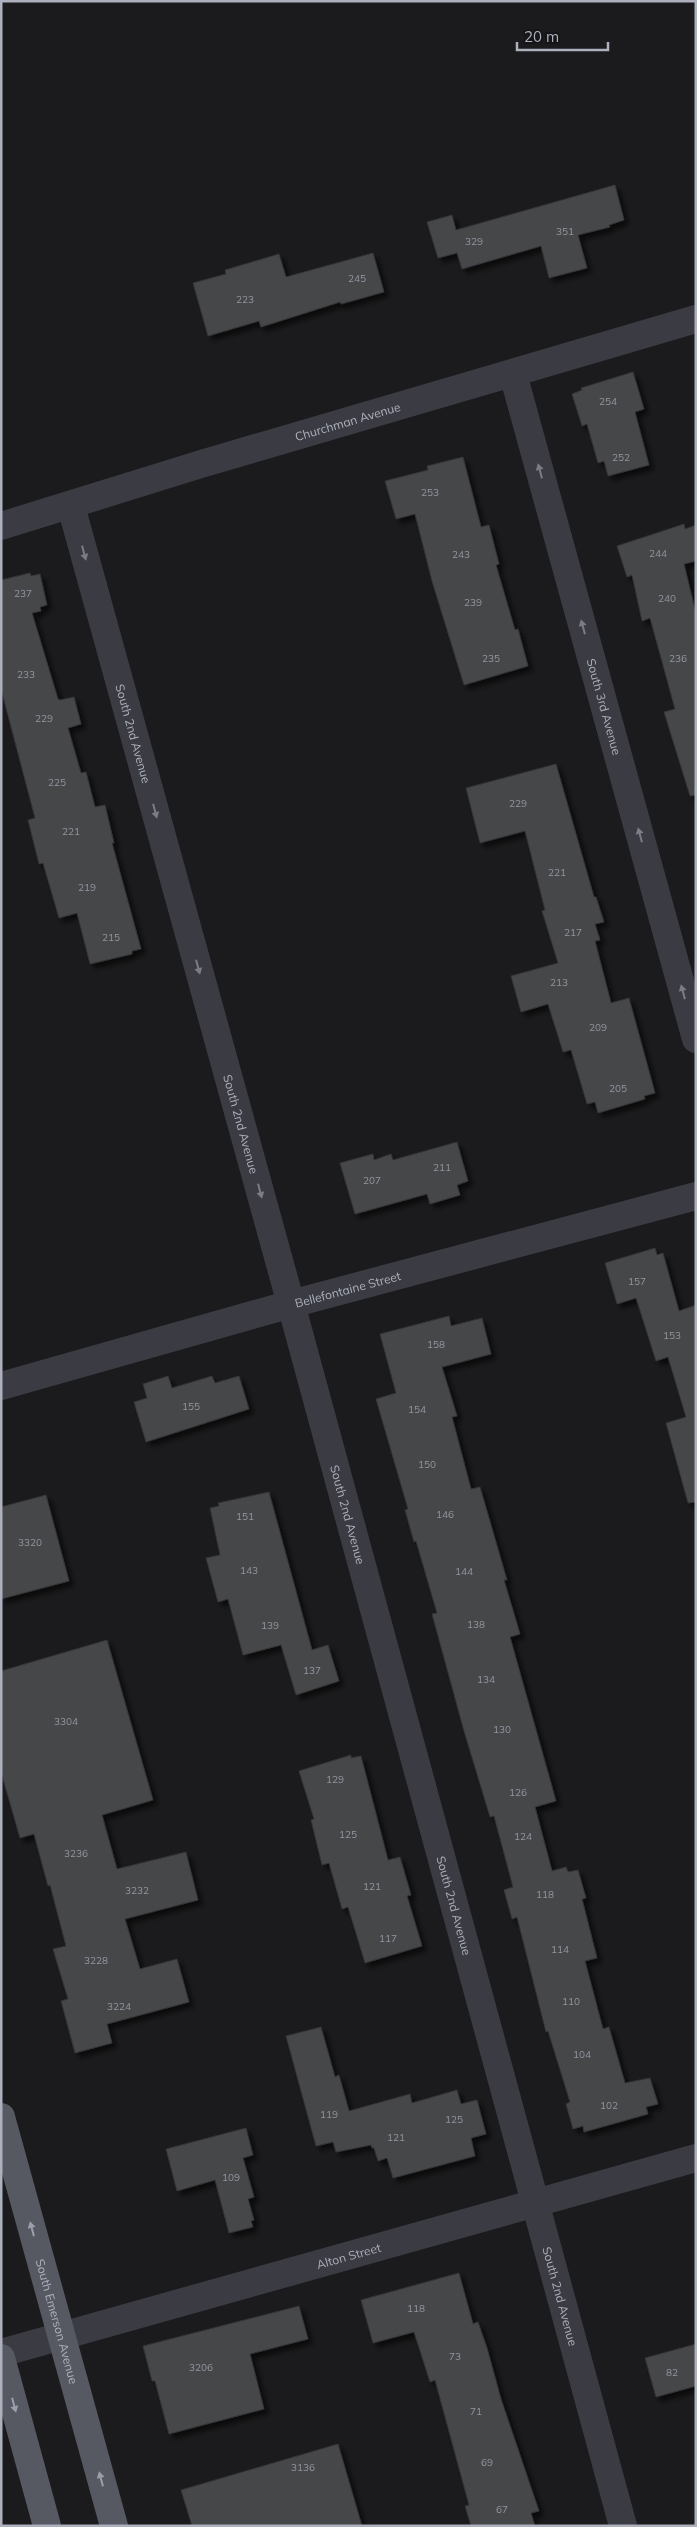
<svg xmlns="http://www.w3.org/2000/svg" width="697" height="2527" viewBox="0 0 697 2527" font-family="Mulish,sans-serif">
	<defs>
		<filter id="shadow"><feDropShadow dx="4.5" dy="4.5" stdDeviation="2.5" flood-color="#0009"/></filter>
	</defs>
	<rect width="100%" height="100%" fill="#1b1b1d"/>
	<!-- building -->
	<g fill="#45464a" stroke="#353539" filter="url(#shadow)">
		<polygon points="615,185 624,220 609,225 610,227 578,235 587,268 549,278 541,246 462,269 457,253 438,258 427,222 452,215 456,230"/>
		<polygon points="373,253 384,292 341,304 340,302 261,327 259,321 208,336 193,283 226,274 225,270 279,254 286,277"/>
		<polygon points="633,372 644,409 635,412 649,465 608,476 604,461 598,463 587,424 582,426 572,394 582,390 581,388"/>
		<polygon points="463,457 481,527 489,525 499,564 496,565 515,630 518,629 528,666 464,685 432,581 415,514 396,519 385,481 428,470 427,466"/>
		<polygon points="684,524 685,529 696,525 696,561 684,564 696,614 696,795 690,796 664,712 675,709 650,618 642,621 632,575 627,577 617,546"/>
		<polygon points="30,573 31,576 40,574 47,605 40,607 41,611 32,613 58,699 60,700 74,697 81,724 68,728 81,773 86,772 95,807 105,805 114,843 112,843 141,949 132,951 132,954 90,964 77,913 59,918 43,863 39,864 28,820 35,818 1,689 1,580"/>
		<polygon points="556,764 594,897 596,897 604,922 595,924 600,940 595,941 611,1003 629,998 655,1093 644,1096 645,1099 598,1113 595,1102 587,1104 571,1050 563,1052 548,1004 521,1012 511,976 558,963 542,911 545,910 525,831 480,843 466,788"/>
		<polygon points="457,1142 468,1181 457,1185 460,1195 430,1204 427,1194 355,1214 340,1163 373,1154 374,1160 391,1154 393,1160"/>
		<polygon points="655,1248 657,1255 663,1253 679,1311 696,1305 696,1502 688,1503 666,1423 686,1417 668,1357 656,1361 636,1298 617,1304 605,1263"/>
		<polygon points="449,1316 451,1326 482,1318 491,1354 442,1367 457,1416 452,1417 471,1489 480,1487 507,1580 504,1580 520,1634 510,1637 556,1801 535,1807 552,1871 566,1867 568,1872 578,1870 586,1898 582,1899 597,1958 585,1961 603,2029 609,2027 625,2083 650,2078 658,2104 646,2107 648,2114 584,2132 583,2126 573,2129 566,2104 570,2102 548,2031 546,2032 517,1917 512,1919 504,1890 513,1887 494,1816 490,1817 464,1731 432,1614 437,1613 416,1541 414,1542 405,1510 408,1509 376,1399 396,1393 380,1334"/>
		<polygon points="168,1376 172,1388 212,1376 215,1383 239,1376 249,1409 146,1442 134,1402 147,1398 143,1384"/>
		<polygon points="269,1492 312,1650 328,1645 339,1681 296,1695 281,1645 243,1655 228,1599 218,1602 206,1558 220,1555 210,1508 219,1506 218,1503"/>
		<polygon points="46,1495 69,1581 1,1599 1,1507"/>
		<polygon points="107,1640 153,1800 102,1815 117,1869 186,1852 198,1900 125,1919 140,1969 177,1959 189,2002 107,2024 112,2043 75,2053 61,2001 68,1999 53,1949 66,1946 50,1885 48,1886 34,1834 20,1838 1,1772 1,1671"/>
		<polygon points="351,1755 351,1758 361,1756 388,1860 400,1857 411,1895 407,1896 422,1946 365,1963 348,1907 342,1909 329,1863 322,1865 311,1820 314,1819 299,1771"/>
		<polygon points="321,2027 335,2077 339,2075 349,2111 410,2094 412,2103 457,2090 461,2104 477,2100 486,2134 471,2138 475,2156 393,2178 387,2158 378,2161 374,2148 372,2148 371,2145 336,2152 333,2142 316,2146 286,2036"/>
		<polygon points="246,2128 253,2155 243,2158 254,2197 248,2199 254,2220 251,2221 253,2227 229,2233 215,2180 177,2191 166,2149"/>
		<polygon points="459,2273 473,2324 478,2322 487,2348 501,2399 539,2511 531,2513 535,2526 471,2526 465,2506 469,2505 435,2380 430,2382 414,2332 373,2343 361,2300"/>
		<polygon points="299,2306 308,2339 250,2354 264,2409 169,2434 155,2381 152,2381 143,2346"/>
		<polygon points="696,2344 696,2386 656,2397 645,2358"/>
		<polygon points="338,2444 362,2526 192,2526 181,2490"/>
	</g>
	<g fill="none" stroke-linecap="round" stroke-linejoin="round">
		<!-- minor -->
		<g stroke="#3b3c43" stroke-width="28">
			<path id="s1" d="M1,1386L291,1304L696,1196"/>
			<path id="s2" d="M1,2353L696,2158"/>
		</g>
		<!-- tertiary -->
		<g stroke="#3b3c43" stroke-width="28">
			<path id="s3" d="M513,374L696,1039"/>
			<path id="s4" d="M71,506L291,1304L623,2526"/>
			<path id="s5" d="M1,526L201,464L696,319"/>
		</g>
		<!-- primary -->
		<g stroke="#575962" stroke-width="28">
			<path id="s6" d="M1,2117L114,2526"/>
			<polyline points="1,2358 47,2526"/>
		</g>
	</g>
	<!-- one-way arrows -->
	<defs><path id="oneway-solid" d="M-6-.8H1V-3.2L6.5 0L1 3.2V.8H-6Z" transform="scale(1.25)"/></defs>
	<g fill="#7a7c86">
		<use href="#oneway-solid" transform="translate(540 471) rotate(-105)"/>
		<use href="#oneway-solid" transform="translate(84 553) rotate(75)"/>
		<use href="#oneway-solid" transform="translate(583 627) rotate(-105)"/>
		<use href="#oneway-solid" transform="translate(155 811) rotate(75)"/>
		<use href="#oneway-solid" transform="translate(640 835) rotate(-105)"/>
		<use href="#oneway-solid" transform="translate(198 967) rotate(75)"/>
		<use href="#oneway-solid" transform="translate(683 992) rotate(-105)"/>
		<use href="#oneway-solid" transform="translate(260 1191) rotate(75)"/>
	</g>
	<g fill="#9c9fab">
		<use href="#oneway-solid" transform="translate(32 2229) rotate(-105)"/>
		<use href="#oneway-solid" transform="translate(14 2405) rotate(75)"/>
		<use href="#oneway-solid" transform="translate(101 2479) rotate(-105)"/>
	</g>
	<g text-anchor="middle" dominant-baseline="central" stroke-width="4.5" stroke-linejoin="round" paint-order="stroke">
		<!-- number labels -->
		<g font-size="10" fill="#9396a0">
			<text x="565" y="231">351</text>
			<text x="474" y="241">329</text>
			<text x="357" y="278">245</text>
			<text x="245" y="299">223</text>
			<text x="608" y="401">254</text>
			<text x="621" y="457">252</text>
			<text x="430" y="492">253</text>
			<text x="658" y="553">244</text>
			<text x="461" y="554">243</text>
			<text x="23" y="593">237</text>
			<text x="667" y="598">240</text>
			<text x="473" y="602">239</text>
			<text x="491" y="658">235</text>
			<text x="678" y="658">236</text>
			<text x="26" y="674">233</text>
			<text x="44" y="718">229</text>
			<text x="57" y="782">225</text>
			<text x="518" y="803">229</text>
			<text x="71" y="831">221</text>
			<text x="557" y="872">221</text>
			<text x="87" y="887">219</text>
			<text x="573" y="932">217</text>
			<text x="111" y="937">215</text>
			<text x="559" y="982">213</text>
			<text x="598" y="1027">209</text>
			<text x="618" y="1088">205</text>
			<text x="442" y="1167">211</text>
			<text x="372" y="1180">207</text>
			<text x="637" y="1281">157</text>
			<text x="672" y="1335">153</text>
			<text x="436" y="1344">158</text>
			<text x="191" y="1406">155</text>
			<text x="417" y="1409">154</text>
			<text x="427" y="1464">150</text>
			<text x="445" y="1514">146</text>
			<text x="245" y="1516">151</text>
			<text x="30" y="1542">3320</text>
			<text x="249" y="1570">143</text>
			<text x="464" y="1571">144</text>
			<text x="476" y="1624">138</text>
			<text x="270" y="1625">139</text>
			<text x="312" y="1670">137</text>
			<text x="486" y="1679">134</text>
			<text x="66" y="1721">3304</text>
			<text x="502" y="1729">130</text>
			<text x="335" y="1779">129</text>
			<text x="518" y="1792">126</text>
			<text x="348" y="1834">125</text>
			<text x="523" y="1836">124</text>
			<text x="76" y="1853">3236</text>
			<text x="372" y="1886">121</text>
			<text x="137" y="1890">3232</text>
			<text x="545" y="1894">118</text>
			<text x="388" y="1938">117</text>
			<text x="560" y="1949">114</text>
			<text x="96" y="1960">3228</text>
			<text x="571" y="2001">110</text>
			<text x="119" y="2006">3224</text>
			<text x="582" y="2054">104</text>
			<text x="609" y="2105">102</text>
			<text x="329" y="2114">119</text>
			<text x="454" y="2119">125</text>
			<text x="396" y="2137">121</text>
			<text x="231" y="2177">109</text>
			<text x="416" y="2308">118</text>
			<text x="455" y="2356">73</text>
			<text x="201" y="2367">3206</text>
			<text x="672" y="2372">82</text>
			<text x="476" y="2411">71</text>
			<text x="487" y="2462">69</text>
			<text x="303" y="2467">3136</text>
			<text x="502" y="2509">67</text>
		</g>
		<!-- street labels -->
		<g font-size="12" fill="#adb1bd" stroke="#161618">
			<text stroke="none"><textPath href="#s5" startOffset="362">Churchman Avenue</textPath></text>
			<text stroke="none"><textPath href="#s3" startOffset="345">South 3rd Avenue</textPath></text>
			<text stroke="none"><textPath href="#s4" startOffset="236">South 2nd Avenue</textPath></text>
			<text stroke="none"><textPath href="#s4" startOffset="641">South 2nd Avenue</textPath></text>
			<text stroke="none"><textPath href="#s1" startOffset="360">Bellefontaine Street</textPath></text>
			<text stroke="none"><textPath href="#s4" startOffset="1046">South 2nd Avenue</textPath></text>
			<text stroke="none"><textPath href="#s4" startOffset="1451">South 2nd Avenue</textPath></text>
			<text stroke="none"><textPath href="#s2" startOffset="361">Alton Street</textPath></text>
			<text stroke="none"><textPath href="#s4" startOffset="1856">South 2nd Avenue</textPath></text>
			<text stroke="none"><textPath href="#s6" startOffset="212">South Emerson Avenue</textPath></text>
		</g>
	</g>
	<!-- border -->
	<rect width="697" height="2527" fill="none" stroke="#adb1bd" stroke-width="5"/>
	<!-- scale -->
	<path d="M517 42v8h91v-8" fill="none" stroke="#adb1bd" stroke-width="2.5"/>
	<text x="524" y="42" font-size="15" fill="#adb1bd" stroke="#161618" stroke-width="4" paint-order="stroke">20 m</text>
</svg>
